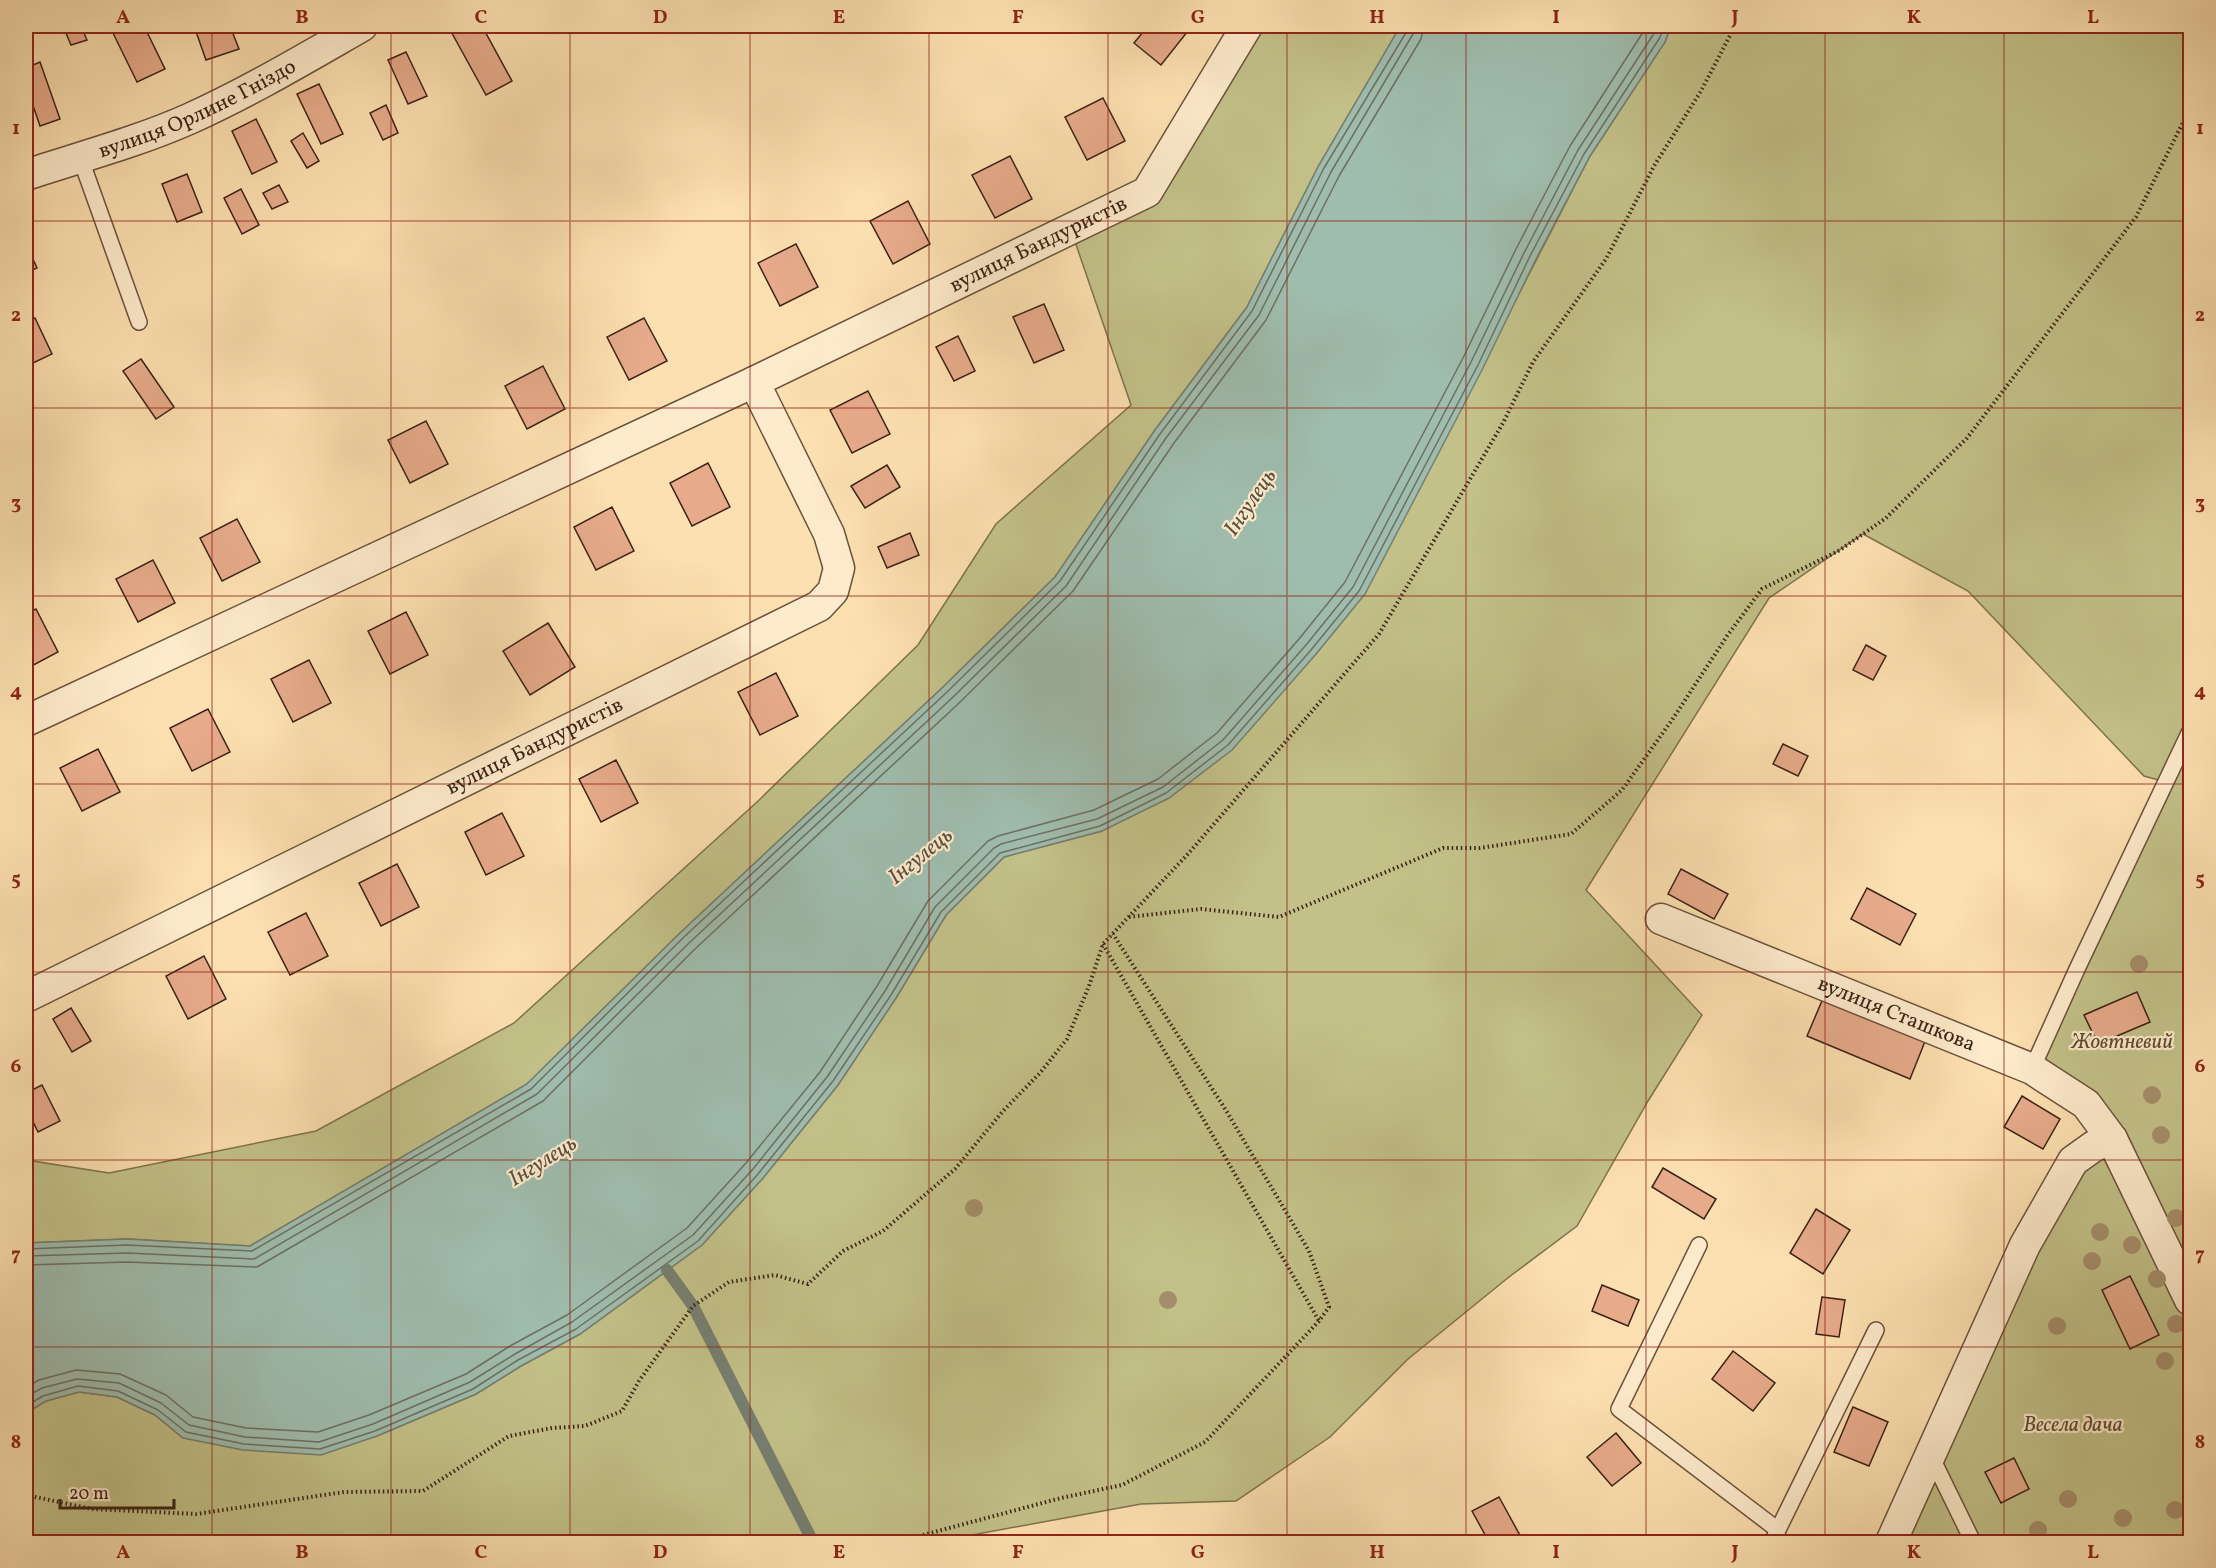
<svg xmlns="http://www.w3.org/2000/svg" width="2216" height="1568" viewBox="0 0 2216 1568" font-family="Vollkorn,serif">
	<rect width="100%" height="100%" fill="#fde0b1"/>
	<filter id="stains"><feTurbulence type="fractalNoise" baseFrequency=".00333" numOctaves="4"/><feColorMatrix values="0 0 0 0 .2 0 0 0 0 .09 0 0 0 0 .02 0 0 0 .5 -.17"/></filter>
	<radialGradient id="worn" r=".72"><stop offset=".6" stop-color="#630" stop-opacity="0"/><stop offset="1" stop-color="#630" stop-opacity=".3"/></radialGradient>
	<!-- green -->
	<g fill="#c3c189" stroke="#7f724f" stroke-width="1.5">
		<polygon points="1247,26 1404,26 1398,31 1319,165 1247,307 1155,430 1055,577 941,689 680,933 527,1084 250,1246 127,1239 26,1243 26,1160 109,1173 316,1131 514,1023 757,802 918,645 996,524 1131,405 1071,230 1147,192"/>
		<polygon points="1671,26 2190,26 2190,1542 1891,1542 2073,1161 2112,1139 2032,1069 2166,782 2144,776 1968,591 1863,534 1769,598 1586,890 1702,1015 1648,1101 1577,1226 1509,1277 1408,1359 1330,1437 1236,1501 1141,1504 934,1542 26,1542 26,1413 46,1401 79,1392 117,1397 155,1415 183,1438 377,1436 476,1394 521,1366 580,1334 702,1245 763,1178 838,1085 896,998 946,915 1004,857 1102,831 1316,654 1364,594 1590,156 1665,42"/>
	</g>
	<!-- water -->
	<polygon fill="#9fbdae" stroke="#777f71" stroke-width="1.5" points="1404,26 1671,26 1665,42 1590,156 1536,259 1483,368 1365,594 1316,654 1232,750 1169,798 1102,831 1004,857 946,915 896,998 838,1085 763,1178 702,1245 580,1334 521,1366 476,1394 377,1436 321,1455 243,1450 183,1438 155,1415 117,1397 79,1392 46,1401 26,1413 26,1243 127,1239 250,1246 527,1084 680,933 941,689 1055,577 1155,430 1247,307 1319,165 1398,30"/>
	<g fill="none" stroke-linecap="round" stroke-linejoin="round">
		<!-- shore -->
		<g stroke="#6d7062" stroke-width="1.5">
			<polyline points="26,1249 127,1245 252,1251 531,1089 684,937 946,693 1060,581 1160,434 1252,311 1324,168 1407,31 1407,26"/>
			<polyline points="26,1256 127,1253 254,1259 537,1094 689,943 951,699 1066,586 1166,438 1259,315 1331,172 1413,34 1415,26"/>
			<polyline points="26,1265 127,1262 257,1267 543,1101 695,949 957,705 1073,591 1174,443 1266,320 1339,176 1421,39 1424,26"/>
			<polyline points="26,1387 39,1380 76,1370 120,1374 166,1395 193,1417 246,1428 318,1432 369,1415 466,1374 510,1346 567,1315 687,1228 746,1163 820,1072 877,986 928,901 988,841 998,836 1094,810 1158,779 1217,733 1299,639 1345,582 1463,358 1516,249 1570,146 1647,26"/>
			<polyline points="26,1397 42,1388 77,1379 119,1383 161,1403 189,1425 245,1437 319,1442 373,1424 470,1382 515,1354 572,1322 693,1235 753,1169 827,1077 885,991 935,907 994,848 1001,844 1097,819 1163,787 1223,740 1306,645 1353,587 1471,362 1524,253 1578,150 1653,35 1657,26"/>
			<polyline points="26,1406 43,1396 78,1386 118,1391 158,1410 186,1432 244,1444 320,1449 375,1431 473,1389 518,1360 576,1329 698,1241 758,1174 833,1081 891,995 941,912 1000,853 1100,826 1166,793 1228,745 1311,650 1359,591 1478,365 1530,256 1584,154 1659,39 1665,26"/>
		</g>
		<!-- stream -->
		<polyline stroke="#777f71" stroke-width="12" points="667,1270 693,1306 813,1542"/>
	</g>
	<!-- building -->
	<g fill="#e7ab8b" stroke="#3b2215" stroke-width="1.5">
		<polygon points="63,26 81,26 87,40 71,45"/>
		<polygon points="118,26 144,26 165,69 137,82 111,29"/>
		<polygon points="194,26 230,26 239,49 206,60"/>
		<polygon points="448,26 482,26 512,81 486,95"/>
		<polygon points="1148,26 1181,26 1188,31 1161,65 1134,43"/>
		<polygon points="406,52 427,96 408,104 388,60"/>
		<polygon points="40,62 60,119 40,126 26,85 26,68"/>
		<polygon points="319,84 343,134 321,144 297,94"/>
		<polygon points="1103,98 1125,141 1087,160 1065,117"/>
		<polygon points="386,105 398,133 383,140 370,113"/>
		<polygon points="256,119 277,162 252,174 232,131"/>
		<polygon points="303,133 319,161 307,168 291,141"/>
		<polygon points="1010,156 1032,199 995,218 972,175"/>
		<polygon points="187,174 202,212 177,222 162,184"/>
		<polygon points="279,185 288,202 272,209 263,193"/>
		<polygon points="241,189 259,225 242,234 224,198"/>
		<polygon points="908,201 930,244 893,264 870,221"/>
		<polygon points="26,244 37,268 26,273"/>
		<polygon points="796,244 818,287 780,306 758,263"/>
		<polygon points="1044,304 1064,350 1034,363 1013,317"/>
		<polygon points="35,318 52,354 33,363 26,348 26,322"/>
		<polygon points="644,318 667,361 629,380 607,337"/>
		<polygon points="958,336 975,371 954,381 936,347"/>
		<polygon points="141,359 174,407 156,419 123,371"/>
		<polygon points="543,366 565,409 527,429 505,386"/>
		<polygon points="868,391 890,434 852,453 830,410"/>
		<polygon points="426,421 448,464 410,483 388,440"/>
		<polygon points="708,463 730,507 692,526 670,483"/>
		<polygon points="887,465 900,487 865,508 851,486"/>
		<polygon points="612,507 634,551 596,570 574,527"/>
		<polygon points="237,519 260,562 222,581 200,538"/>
		<polygon points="910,533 919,555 887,568 878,547"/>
		<polygon points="153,560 175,603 138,622 116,579"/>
		<polygon points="36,609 58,652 26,669 26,614"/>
		<polygon points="406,612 428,655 390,674 368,631"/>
		<polygon points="548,623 575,667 530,695 503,651"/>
		<polygon points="1866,645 1886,656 1873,680 1853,670"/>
		<polygon points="309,660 331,703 293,722 271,679"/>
		<polygon points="776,673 798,716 760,735 738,692"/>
		<polygon points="208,709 230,752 192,771 170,728"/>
		<polygon points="1783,744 1808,756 1798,776 1773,764"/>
		<polygon points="98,749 120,792 82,811 60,768"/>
		<polygon points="616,760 638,803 601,822 579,779"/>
		<polygon points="502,813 524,856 486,875 465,832"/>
		<polygon points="397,864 419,907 381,926 359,883"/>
		<polygon points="1681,869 1728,894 1714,919 1668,894"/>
		<polygon points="1867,888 1916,914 1900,945 1851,919"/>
		<polygon points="306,913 328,956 290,975 268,932"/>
		<polygon points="204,956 226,999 188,1019 166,976"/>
		<polygon points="2137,992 2150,1022 2098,1044 2084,1015"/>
		<polygon points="1824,996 1926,1039 1910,1079 1807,1036"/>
		<polygon points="71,1008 91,1041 72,1052 53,1019"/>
		<polygon points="42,1085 60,1121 38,1132 26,1107 26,1093"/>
		<polygon points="2022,1096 2060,1119 2043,1149 2004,1127"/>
		<polygon points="1663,1168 1716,1199 1704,1219 1652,1187"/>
		<polygon points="1816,1209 1850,1230 1823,1274 1790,1253"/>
		<polygon points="2130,1276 2159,1335 2130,1349 2102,1290"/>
		<polygon points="1602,1285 1639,1300 1628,1326 1592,1311"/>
		<polygon points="1822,1297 1845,1300 1839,1337 1816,1334"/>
		<polygon points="1733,1351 1775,1383 1753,1411 1712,1379"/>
		<polygon points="1853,1407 1888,1422 1869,1466 1834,1452"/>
		<polygon points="1616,1433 1641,1463 1612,1486 1587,1457"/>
		<polygon points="2014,1458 2029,1489 2001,1503 1985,1472"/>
		<polygon points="1499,1497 1522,1539 1516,1542 1489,1542 1472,1511"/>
	</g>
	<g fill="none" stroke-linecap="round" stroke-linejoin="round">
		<defs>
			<g id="lane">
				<polyline points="80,157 139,322"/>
				<polyline points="2032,1069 2077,969 2190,731"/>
				<polyline points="1699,1245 1619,1409 1778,1530"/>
				<polyline points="1931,1456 1973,1542"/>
				<polyline points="1772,1542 1876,1330"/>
			</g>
			<g id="street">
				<path id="s1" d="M26,175C80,157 137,142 189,119C249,92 306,58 362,26"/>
				<path id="s2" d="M26,721L754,382L1147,192L1247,26"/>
				<path id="s3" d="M1661,919L2032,1069L2086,1104L2112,1139L2190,1300"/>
				<path id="s4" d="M26,997L819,606L833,591L839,568L829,534L754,382"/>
				<polyline points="1891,1542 2025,1245 2073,1161 2094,1146 2112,1139"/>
			</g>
		</defs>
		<!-- lane casing -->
		<use href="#lane" stroke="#6c523c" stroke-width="18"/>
		<!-- street casing -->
		<use href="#street" stroke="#6c523c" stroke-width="33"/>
		<!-- path -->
		<g stroke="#3b2215" stroke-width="4" stroke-dasharray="1.5 3" stroke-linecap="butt">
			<polyline points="1129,917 1201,909 1279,917 1443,848 1480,848 1571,834 1622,790 1672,720 1727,636 1762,589 1840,550 1886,518 1967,438 2136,217 2190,108"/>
			<polyline points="1103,944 1319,1321"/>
			<polyline points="26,1495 92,1509 196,1514 344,1492 423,1491 509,1436 552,1428 585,1426 622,1411 639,1381 693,1306 729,1282 775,1275 808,1284 843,1251 883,1231 955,1169 1003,1111 1040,1073 1067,1039 1089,986 1103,944 1187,855 1379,634 1503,423 1533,362 1606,259 1654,166 1701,91 1735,26"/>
			<polyline points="897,1542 1061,1498 1122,1485 1205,1442 1319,1321 1329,1307 1309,1251 1227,1112 1113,934"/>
		</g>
		<!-- lane -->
		<use href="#lane" stroke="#feebcc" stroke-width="15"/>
		<!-- street -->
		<use href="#street" stroke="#feebcc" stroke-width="30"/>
	</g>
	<!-- trees -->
	<g fill="#a58e6b">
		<circle cx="2139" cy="964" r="9"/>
		<circle cx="2152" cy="1095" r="9"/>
		<circle cx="2161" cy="1135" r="9"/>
		<circle cx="974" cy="1208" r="9"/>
		<circle cx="2176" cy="1218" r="9"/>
		<circle cx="2100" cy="1232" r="9"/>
		<circle cx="2132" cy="1245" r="9"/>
		<circle cx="2092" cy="1261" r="9"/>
		<circle cx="2157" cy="1279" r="9"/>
		<circle cx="1168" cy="1300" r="9"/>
		<circle cx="2176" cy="1324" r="9"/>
		<circle cx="2057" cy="1326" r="9"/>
		<circle cx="2165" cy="1361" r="9"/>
		<circle cx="2068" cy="1499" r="9"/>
		<circle cx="2175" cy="1510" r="9"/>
		<circle cx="2123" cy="1518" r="9"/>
		<circle cx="2038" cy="1530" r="9"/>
	</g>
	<!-- grid -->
	<path fill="none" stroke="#8f2418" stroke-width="1.5" stroke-opacity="0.55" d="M212,26V1542M391,26V1542M570,26V1542M750,26V1542M929,26V1542M1108,26V1542M1287,26V1542M1466,26V1542M1646,26V1542M1825,26V1542M2004,26V1542M26,221H2190M26,408H2190M26,596H2190M26,784H2190M26,972H2190M26,1160H2190M26,1347H2190"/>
	<g text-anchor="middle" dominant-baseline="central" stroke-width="4.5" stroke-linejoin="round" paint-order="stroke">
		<!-- street labels -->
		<g font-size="21" fill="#3b2215" stroke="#feebcc">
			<text stroke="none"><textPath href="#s1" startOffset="184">вулиця Орлине Гніздо</textPath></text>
			<text stroke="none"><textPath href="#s2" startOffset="1119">вулиця Бандуристів</textPath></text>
			<text stroke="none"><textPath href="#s4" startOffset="567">вулиця Бандуристів</textPath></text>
			<text stroke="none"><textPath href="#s3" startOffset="254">вулиця Сташкова</textPath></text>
		</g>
		<!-- park labels -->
		<g font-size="21" font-style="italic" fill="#5d4a32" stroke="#feebcc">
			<text x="2122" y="1042">Жовтневий</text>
			<text x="2073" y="1425">Весела дача</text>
		</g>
		<!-- water labels -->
		<g font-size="22" font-style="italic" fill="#595043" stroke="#feebcc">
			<text transform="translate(1251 503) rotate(-56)">Інгулець</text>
			<text transform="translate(921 857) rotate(-39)">Інгулець</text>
			<text transform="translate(543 1162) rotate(-32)">Інгулець</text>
		</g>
	</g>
	<!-- margin -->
	<rect width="2216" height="1568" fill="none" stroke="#fde0b1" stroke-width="66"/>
	<!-- scale -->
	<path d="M60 1499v9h114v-9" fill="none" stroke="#3b2215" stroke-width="3"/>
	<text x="69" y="1499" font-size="18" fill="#3b2215" stroke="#feebcc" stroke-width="4.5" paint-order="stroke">20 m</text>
	<rect x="33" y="33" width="2150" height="1502" fill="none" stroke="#8f2418" stroke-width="2"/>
	<g font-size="20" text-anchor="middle" font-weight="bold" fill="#8f2418">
		<text x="123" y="23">A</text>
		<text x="302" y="23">B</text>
		<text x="481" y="23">C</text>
		<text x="660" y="23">D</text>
		<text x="839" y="23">E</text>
		<text x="1018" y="23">F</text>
		<text x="1198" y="23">G</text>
		<text x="1377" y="23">H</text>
		<text x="1556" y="23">I</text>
		<text x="1735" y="23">J</text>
		<text x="1914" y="23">K</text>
		<text x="2093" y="23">L</text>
		<text x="16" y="134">1</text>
		<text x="2200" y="134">1</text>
		<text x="16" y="321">2</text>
		<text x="2200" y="321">2</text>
		<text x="16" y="509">3</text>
		<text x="2200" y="509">3</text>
		<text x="16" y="697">4</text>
		<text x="2200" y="697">4</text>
		<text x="16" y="885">5</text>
		<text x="2200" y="885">5</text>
		<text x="16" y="1072">6</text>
		<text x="2200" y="1072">6</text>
		<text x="16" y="1260">7</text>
		<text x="2200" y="1260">7</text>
		<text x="16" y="1448">8</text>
		<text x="2200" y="1448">8</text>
		<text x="123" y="1558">A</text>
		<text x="302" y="1558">B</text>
		<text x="481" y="1558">C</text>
		<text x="660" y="1558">D</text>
		<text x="839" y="1558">E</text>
		<text x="1018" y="1558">F</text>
		<text x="1198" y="1558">G</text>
		<text x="1377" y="1558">H</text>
		<text x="1556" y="1558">I</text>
		<text x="1735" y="1558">J</text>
		<text x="1914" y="1558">K</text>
		<text x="2093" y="1558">L</text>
	</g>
	<rect width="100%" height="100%" filter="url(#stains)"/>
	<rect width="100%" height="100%" fill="url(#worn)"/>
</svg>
